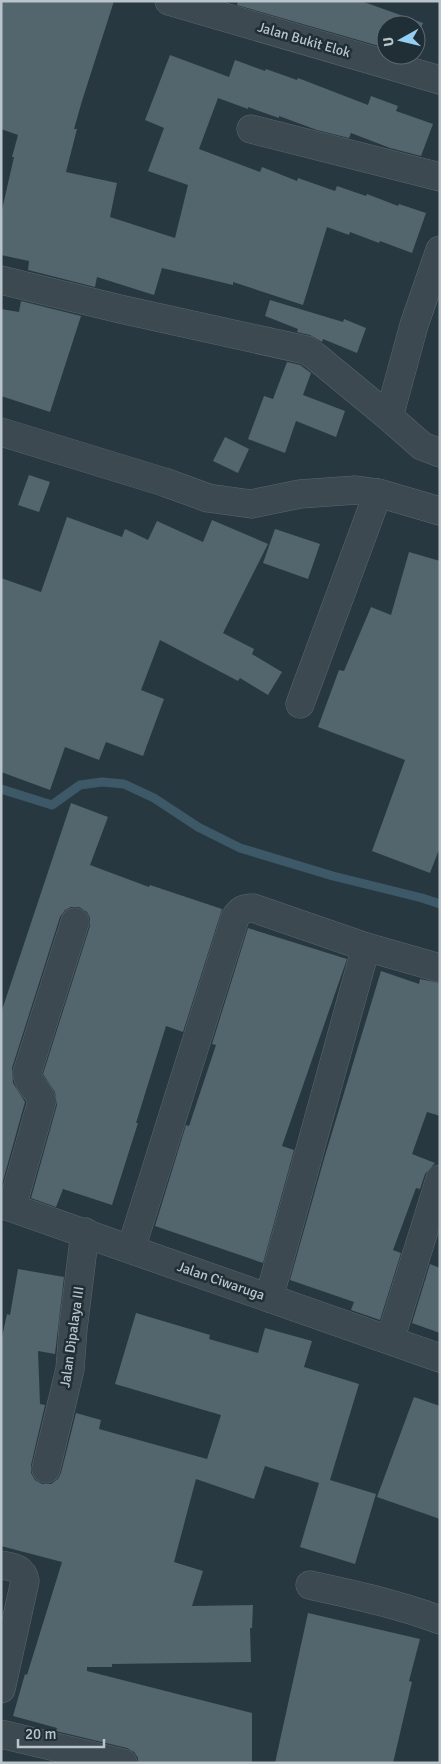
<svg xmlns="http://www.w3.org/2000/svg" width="441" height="1764" viewBox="0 0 441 1764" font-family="Signika,sans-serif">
	<rect width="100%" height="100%" fill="#283840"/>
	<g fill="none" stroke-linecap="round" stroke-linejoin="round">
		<!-- stream -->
		<polyline stroke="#3d5866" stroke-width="9" points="1,789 52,805 80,785 102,782 124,784 154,798 198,827 240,848 333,876 422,898 440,904"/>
	</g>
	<!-- building -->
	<g fill="#53656d">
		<polygon points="1,1 114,1 82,101 74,129 77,129 66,172 117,183 110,217 175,238 188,185 148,171 164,128 145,120 170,55 229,77 235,60 265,71 266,69 297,80 298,78 368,105 371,96 398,106 396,111 433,124 421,156 390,148 351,133 349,138 317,130 279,116 279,118 248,107 248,109 218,98 199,149 260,172 262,167 297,181 298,178 335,191 337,186 366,196 367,194 398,206 399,204 426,213 412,253 380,241 379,243 350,232 349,235 327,227 303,305 233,282 233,285 162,268 154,295 97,277 95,287 28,270 29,261 1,255 1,214 14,157 12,157 18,135 1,129"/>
		<polygon points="238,1 361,1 423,23 416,42 416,25 386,25 386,48 237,5"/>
		<polygon points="270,300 343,322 344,319 366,328 357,353 323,339 322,342 310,335 297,332 298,329 265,316"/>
		<polygon points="21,301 81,316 50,412 1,396 1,309 19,312"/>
		<polygon points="287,362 300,365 311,373 303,395 345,411 336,437 296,421 285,453 248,439 264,396 273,399"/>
		<polygon points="225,437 249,449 238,473 213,461"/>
		<polygon points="29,475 50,482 39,512 18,505"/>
		<polygon points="67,517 122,537 125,529 148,540 157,521 203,542 212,520 268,544 223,633 254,649 252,654 282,672 268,695 240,678 238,681 160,640 141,690 164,699 143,756 106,742 99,760 65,747 50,790 1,772 1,578 41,592"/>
		<polygon points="275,529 320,544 308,579 263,563"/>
		<polygon points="409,552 440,561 440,847 430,873 372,851 405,760 318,727 339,670 344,671 371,607 391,615"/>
		<polygon points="71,803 108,817 90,865 149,887 150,885 222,909 183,1032 166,1026 136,1123 138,1123 112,1205 63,1189 56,1207 31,1198 57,1105 55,1092 43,1074 90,926 90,918 87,912 79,907 71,907 65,910 60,917 12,1068 13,1083 25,1102 1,1188 1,1013"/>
		<polygon points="248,928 347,959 282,1146 294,1150 263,1263 155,1226 186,1125 189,1126 216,1045 212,1044"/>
		<polygon points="381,971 419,984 420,979 440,983 440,1116 427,1112 412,1154 435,1163 425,1174 420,1189 416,1188 393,1250 401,1253 380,1320 351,1310 354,1302 290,1280 324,1159"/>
		<polygon points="430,1264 440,1268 440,1333 412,1323"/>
		<polygon points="18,1269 64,1277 55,1354 38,1351 40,1404 45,1405 31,1465 31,1473 35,1480 42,1484 51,1484 58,1479 61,1473 76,1413 101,1420 99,1429 207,1459 221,1415 115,1384 136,1313 210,1335 209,1339 258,1353 265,1328 312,1341 304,1367 359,1384 330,1480 376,1494 355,1564 300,1547 319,1483 265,1466 254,1499 196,1479 174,1562 203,1571 192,1606 253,1605 252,1628 250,1628 251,1662 112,1664 112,1667 87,1667 87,1671 252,1713 252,1763 138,1763 138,1758 134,1752 127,1748 56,1731 57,1728 13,1716 25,1674 27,1675 62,1562 1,1546 1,1341 7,1314 10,1315"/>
		<polygon points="414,1397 440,1406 440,1519 377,1497"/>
		<polygon points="308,1613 420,1639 409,1681 412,1682 393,1763 275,1763"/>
	</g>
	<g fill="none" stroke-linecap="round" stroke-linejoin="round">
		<defs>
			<g id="minor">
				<polyline points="169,1 440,80"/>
				<polyline points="251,129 440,177"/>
				<polyline points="1,280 120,309 306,350 315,356 389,417 422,446 440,453"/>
				<polyline points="389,417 414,325 440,250"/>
				<polyline points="1,432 164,482 208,498 251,504 300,494 356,490 378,493 440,511"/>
				<polyline points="300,704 378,493"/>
				<polyline points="1,1204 440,1358"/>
				<path d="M12,1207L42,1101C39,1090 28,1085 27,1073L75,922"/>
				<path d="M131,1249L235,918C240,910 244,908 253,908L366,947L440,968"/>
				<polyline points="269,1298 366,947"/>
				<polyline points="390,1340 440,1179"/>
				<polyline points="46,1469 70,1369 73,1329 85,1232"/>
				<path d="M1,1565C13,1567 23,1568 25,1581L1,1689"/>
				<path d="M310,1585C354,1595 398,1604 440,1620"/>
				<polyline points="1,1734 123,1763"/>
			</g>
		</defs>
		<!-- minor casing -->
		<use href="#minor" stroke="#5a676e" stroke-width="29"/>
		<!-- minor -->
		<use href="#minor" stroke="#3c4950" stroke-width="28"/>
	</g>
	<g text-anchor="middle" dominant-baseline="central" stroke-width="5" stroke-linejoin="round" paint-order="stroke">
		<!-- street labels -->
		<g font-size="14" fill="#b9c4cb" stroke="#202e36">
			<text transform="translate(304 40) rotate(16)">Jalan Bukit Elok</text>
			<text transform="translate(221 1281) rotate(19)">Jalan Ciwaruga</text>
			<text transform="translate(72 1337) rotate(-82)">Jalan Dipalaya III</text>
		</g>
	</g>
	<!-- border -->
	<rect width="441" height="1764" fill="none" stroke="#b9c4cb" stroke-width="5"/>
	<!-- north arrow -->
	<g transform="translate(401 40) rotate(262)"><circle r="24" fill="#202e36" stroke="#5d6a72"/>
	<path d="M0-4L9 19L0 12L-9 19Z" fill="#95cff3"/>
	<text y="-8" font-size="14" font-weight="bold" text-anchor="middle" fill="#b9c4cb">U</text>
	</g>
	<!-- scale -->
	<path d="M18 1739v8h86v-8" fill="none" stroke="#b9c4cb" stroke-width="2.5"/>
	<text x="25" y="1739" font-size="15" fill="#b9c4cb" stroke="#202e36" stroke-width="4" paint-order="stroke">20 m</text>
</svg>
